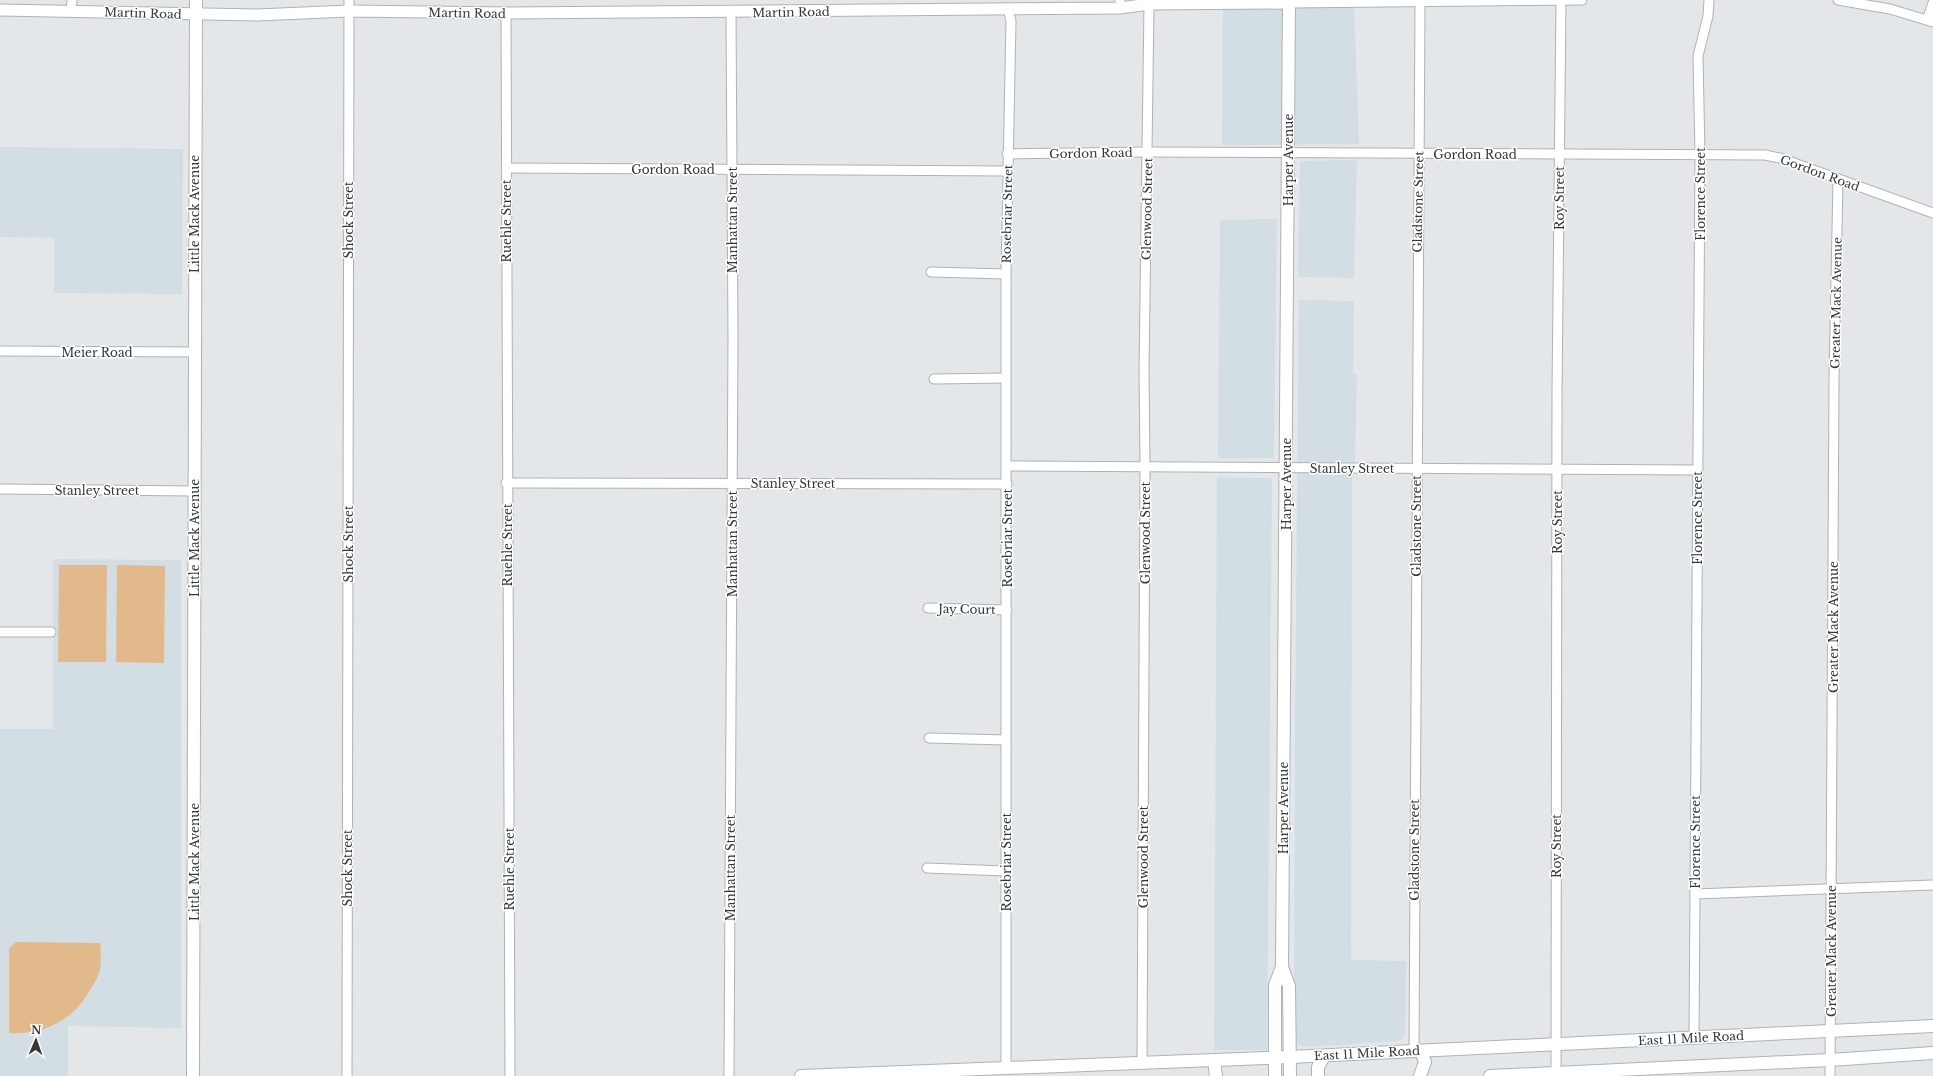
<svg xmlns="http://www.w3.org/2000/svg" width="1933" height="1076" viewBox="0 0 1933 1076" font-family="'Libre Baskerville',serif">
	<rect width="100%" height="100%" fill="#e4e7e9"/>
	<!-- built -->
	<g fill="#d3dde4">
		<polygon points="1223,0 1354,0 1359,144 1222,145"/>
		<polygon points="0,147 183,149 182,294 54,293 54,238 0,237"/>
		<polygon points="1357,160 1354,278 1298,277 1300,161"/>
		<polygon points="1277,219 1274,458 1218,458 1220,220"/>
		<polygon points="1299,300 1354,301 1353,373 1357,374 1355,460 1352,479 1351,960 1406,961 1405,1031 1404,1038 1398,1041 1304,1047 1299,1045 1295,1041 1294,998 1295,727"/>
		<polygon points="1217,477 1272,478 1267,1050 1214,1050"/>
		<polygon points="53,559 181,560 181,1028 68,1026 68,1076 0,1076 0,729 53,729"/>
	</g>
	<!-- pitch -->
	<g fill="#e2b98a">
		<polygon points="59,565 107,565 106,662 58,662"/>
		<polygon points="117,565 165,566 164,663 116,662"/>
		<path d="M16,942L100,943C101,952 101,961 100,970C98,977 94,984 90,990C73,1021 43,1035 9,1033V948Z"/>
	</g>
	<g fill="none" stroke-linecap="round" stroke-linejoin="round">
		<defs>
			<g id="minor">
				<polyline points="1120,0 1120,8"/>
				<polyline points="1838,0 1890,9 1933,22"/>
				<polyline points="1289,3 1582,0"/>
				<polyline points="71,11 72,0"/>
				<polyline points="506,13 510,1076"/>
				<polyline points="1927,20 1933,3"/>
				<polyline points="1007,154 1148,152 1765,155 1780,158 1933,213"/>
				<polyline points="507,168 1007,171"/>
				<polyline points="931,272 1006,274"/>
				<polyline points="0,351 195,352"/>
				<polyline points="934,379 1006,378"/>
				<polyline points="1007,466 1697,470"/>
				<polyline points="506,483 1007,484"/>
				<polyline points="0,489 194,491"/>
				<polyline points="928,608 1007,610"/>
				<polyline points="0,632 51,632"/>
				<polyline points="929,738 1006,740"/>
				<polyline points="927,868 1005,871"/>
				<polyline points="1695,894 1933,885"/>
				<polyline points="1694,1038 1700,155 1698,56 1708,16 1709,0"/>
				<polyline points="1414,1051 1420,2"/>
				<polyline points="1142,1063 1145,467 1144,371 1149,4"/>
				<polyline points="1006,1068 1006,274 1011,21 1008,9"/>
				<polyline points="1556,1072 1557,395 1561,0"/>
				<polyline points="347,1076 349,0"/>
				<polyline points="729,1076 733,338 731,12"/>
				<polyline points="1830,1076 1834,379 1838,179"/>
			</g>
			<polyline id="tertiary" points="0,10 257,15 349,11 506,13 1120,8 1149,4 1289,3"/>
			<g id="secondary">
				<polyline points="1289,0 1282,967 1289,986 1290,1076"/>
				<polyline points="1214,1060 1216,1076"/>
				<polyline points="193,1076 196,0"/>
				<polyline points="801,1076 1290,1057 1933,1026"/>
				<polyline points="1275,1076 1275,985 1282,967"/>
				<polyline points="1318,1076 1318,1067 1324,1056"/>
				<polyline points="1420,1076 1425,1062 1421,1051"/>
				<polyline points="1490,1076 1830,1060 1933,1053"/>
			</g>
		</defs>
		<!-- minor casing -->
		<use href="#minor" stroke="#afb2b4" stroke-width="11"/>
		<!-- tertiary casing -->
		<use href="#tertiary" stroke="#afb2b4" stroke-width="13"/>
		<!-- secondary casing -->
		<use href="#secondary" stroke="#afb2b4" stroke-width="14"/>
		<!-- minor -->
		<use href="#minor" stroke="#fff" stroke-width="9"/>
		<!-- tertiary -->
		<use href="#tertiary" stroke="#fff" stroke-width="11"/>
		<!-- secondary -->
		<use href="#secondary" stroke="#fff" stroke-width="12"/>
	</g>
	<g text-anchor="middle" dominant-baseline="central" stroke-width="3" stroke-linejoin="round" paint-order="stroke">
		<!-- street labels -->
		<g font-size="12" fill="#353637" stroke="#fff">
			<text transform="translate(791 12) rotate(-1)">Martin Road</text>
			<text transform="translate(143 13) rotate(2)">Martin Road</text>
			<text transform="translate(467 13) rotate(1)">Martin Road</text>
			<text transform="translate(1091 153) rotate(-1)">Gordon Road</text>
			<text x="1475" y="154">Gordon Road</text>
			<text transform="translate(1288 160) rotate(-90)">Harper Avenue</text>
			<text x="673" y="169">Gordon Road</text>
			<text transform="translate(1820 173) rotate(20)">Gordon Road</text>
			<text transform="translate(1700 194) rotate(-90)">Florence Street</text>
			<text transform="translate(1559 198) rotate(-90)">Roy Street</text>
			<text transform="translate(1418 202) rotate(-89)">Gladstone Street</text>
			<text transform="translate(1147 209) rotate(-89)">Glenwood Street</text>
			<text transform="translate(194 214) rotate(-90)">Little Mack Avenue</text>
			<text transform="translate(1007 214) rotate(-89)">Rosebriar Street</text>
			<text transform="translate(348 220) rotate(-90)">Shock Street</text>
			<text transform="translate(732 220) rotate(-90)">Manhattan Street</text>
			<text transform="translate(506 221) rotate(-90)">Ruehle Street</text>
			<text transform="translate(1836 303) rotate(-89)">Greater Mack Avenue</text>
			<text x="97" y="352">Meier Road</text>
			<text x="1352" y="468">Stanley Street</text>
			<text x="793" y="483">Stanley Street</text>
			<text transform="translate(1286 484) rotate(-90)">Harper Avenue</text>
			<text x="97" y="490">Stanley Street</text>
			<text transform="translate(1697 518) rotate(-90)">Florence Street</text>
			<text transform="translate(1557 522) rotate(-90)">Roy Street</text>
			<text transform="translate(1416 526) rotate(-90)">Gladstone Street</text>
			<text transform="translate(1145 533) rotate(-90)">Glenwood Street</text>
			<text transform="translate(194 538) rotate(-90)">Little Mack Avenue</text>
			<text transform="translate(1007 538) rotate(-90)">Rosebriar Street</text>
			<text transform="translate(348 544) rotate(-90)">Shock Street</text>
			<text transform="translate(732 544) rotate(-90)">Manhattan Street</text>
			<text transform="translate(507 545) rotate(-90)">Ruehle Street</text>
			<text transform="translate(967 609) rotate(1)">Jay Court</text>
			<text transform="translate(1833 627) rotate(-90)">Greater Mack Avenue</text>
			<text transform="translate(1283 808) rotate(-90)">Harper Avenue</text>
			<text transform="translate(1695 842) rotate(-90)">Florence Street</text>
			<text transform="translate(1556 846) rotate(-90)">Roy Street</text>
			<text transform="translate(1414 850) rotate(-90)">Gladstone Street</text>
			<text transform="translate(1143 857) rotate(-90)">Glenwood Street</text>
			<text transform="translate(194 862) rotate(-90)">Little Mack Avenue</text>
			<text transform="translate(1006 862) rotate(-90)">Rosebriar Street</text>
			<text transform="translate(347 868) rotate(-90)">Shock Street</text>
			<text transform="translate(730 868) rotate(-90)">Manhattan Street</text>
			<text transform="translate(509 869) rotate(-90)">Ruehle Street</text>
			<text transform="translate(1831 951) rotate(-90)">Greater Mack Avenue</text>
			<text transform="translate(1691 1038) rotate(-3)">East 11 Mile Road</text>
			<text transform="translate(1367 1053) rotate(-3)">East 11 Mile Road</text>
		</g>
	</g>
	<!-- north arrow -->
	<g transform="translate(36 1040) rotate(2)" stroke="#ffffff" stroke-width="3" paint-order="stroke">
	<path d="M0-3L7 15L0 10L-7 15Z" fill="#353637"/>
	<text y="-6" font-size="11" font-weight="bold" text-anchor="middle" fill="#353637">N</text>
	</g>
</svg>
